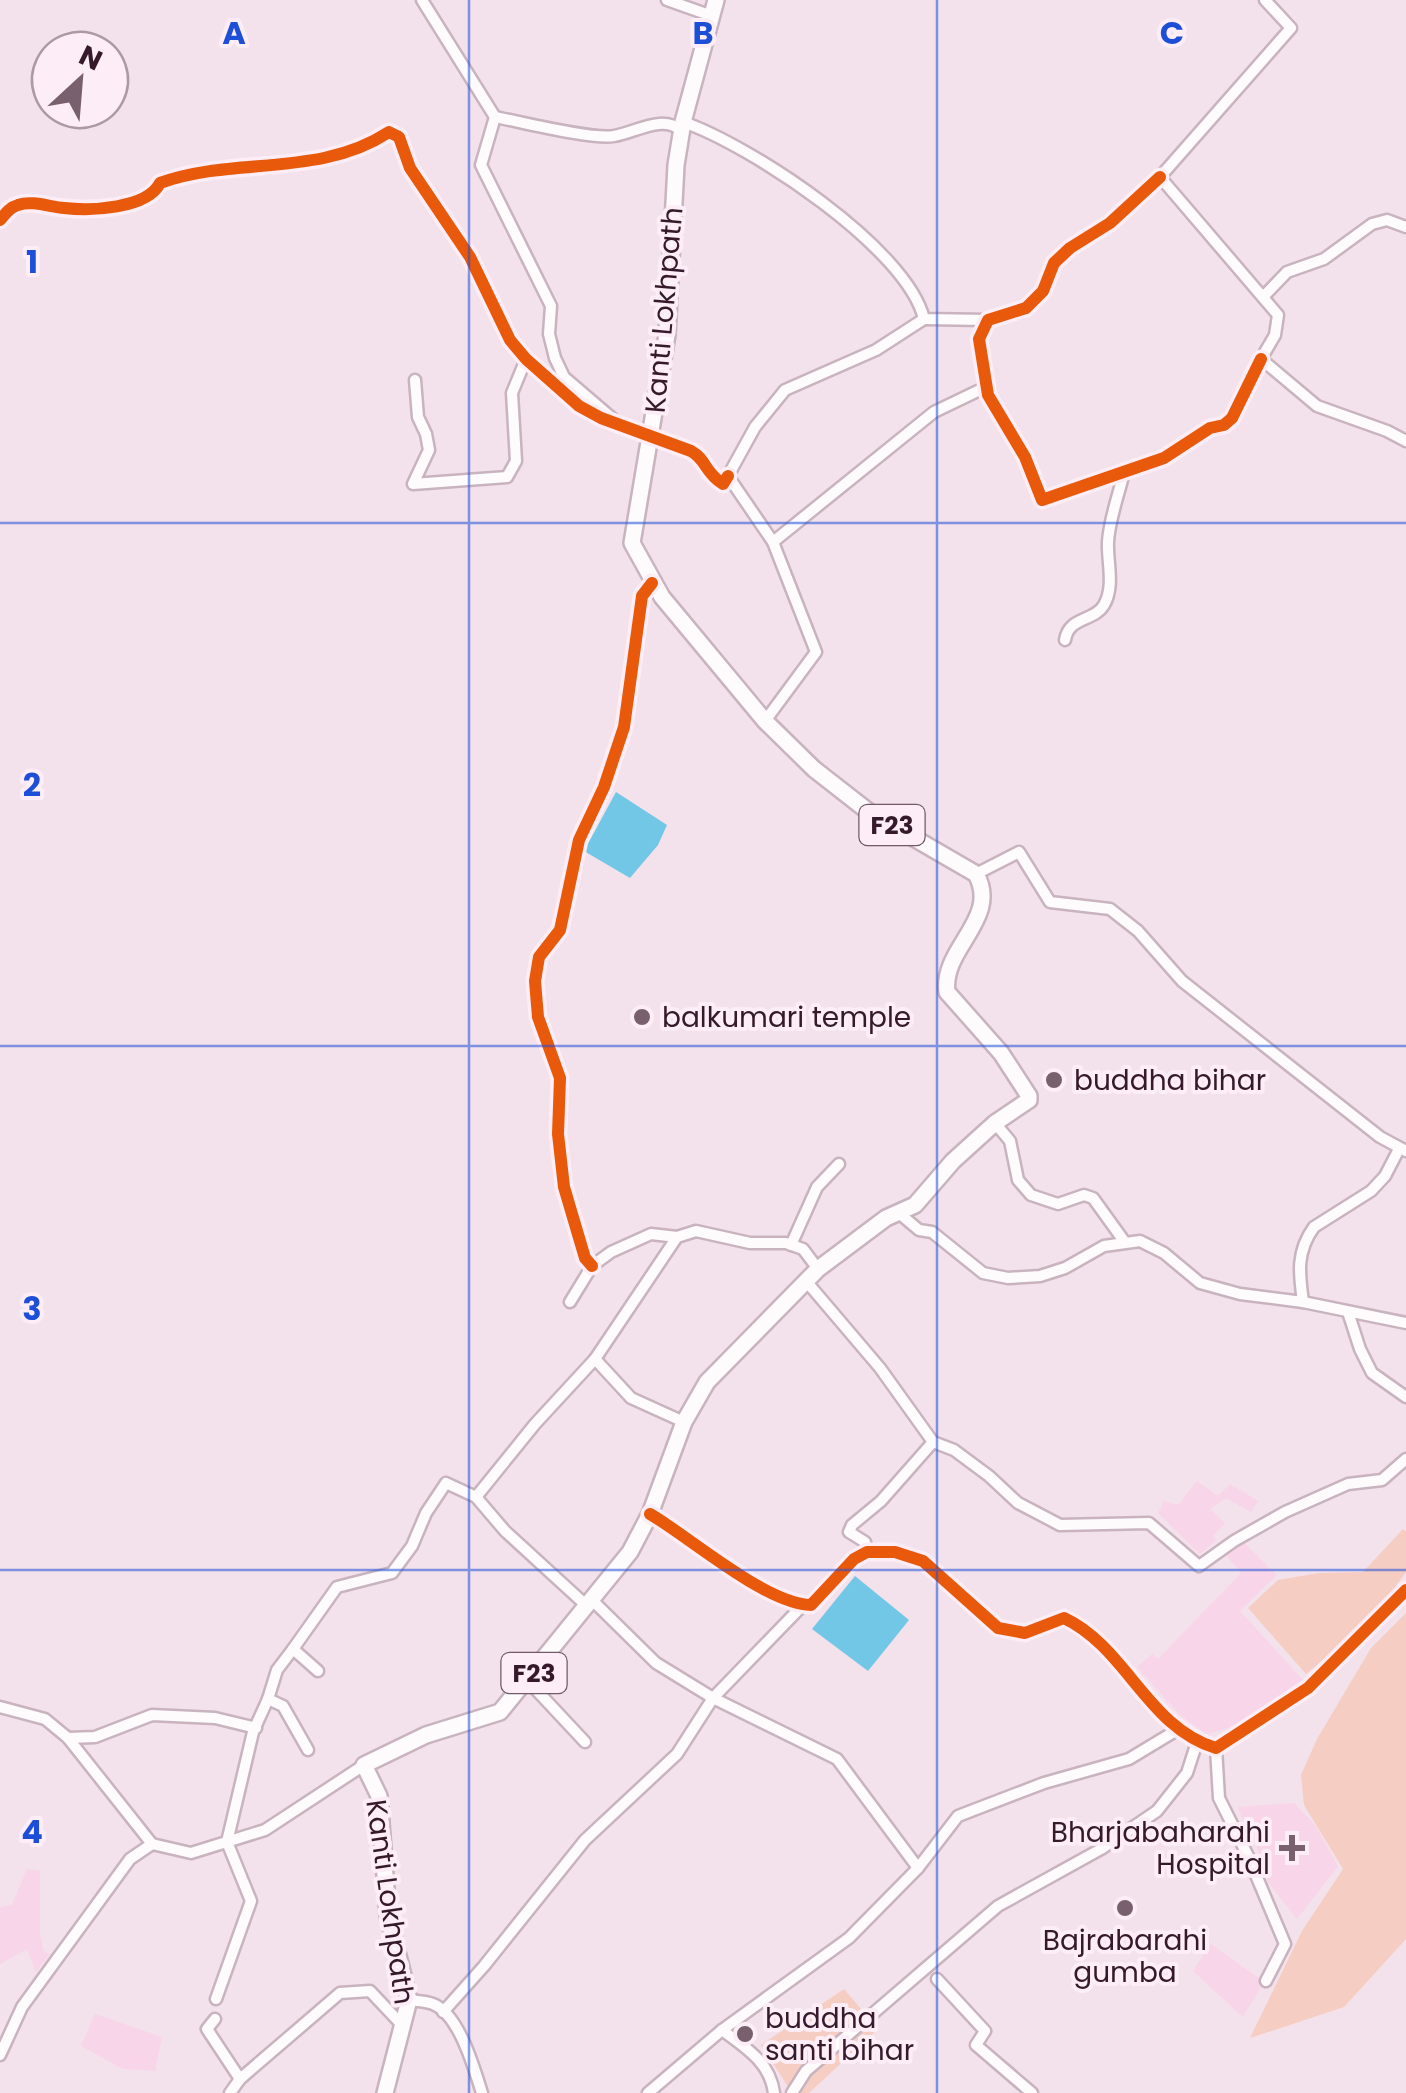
<svg xmlns="http://www.w3.org/2000/svg" width="1406" height="2093" viewBox="0 0 1406 2093" font-family="Poppins,sans-serif">
	<rect width="100%" height="100%" fill="#f3e2eb"/>
	<!-- built -->
	<g fill="#f8d5e8">
		<polygon points="1197,1481 1218,1496 1230,1484 1258,1501 1251,1512 1226,1498 1210,1509 1225,1523 1213,1536 1216,1540 1200,1554 1158,1513 1164,1501 1178,1505"/>
		<polygon points="1241,1540 1277,1575 1240,1611 1304,1681 1234,1727 1206,1734 1180,1715 1137,1667 1152,1654 1158,1659 1241,1573 1225,1554"/>
		<polygon points="1294,1803 1315,1825 1338,1866 1297,1919 1268,1882 1251,1829 1245,1826 1238,1807"/>
		<polygon points="27,1869 40,1871 40,1935 44,1952 50,1954 36,1972 27,1949 0,1964 0,1907 12,1905"/>
		<polygon points="1211,1944 1264,1982 1243,2017 1193,1971"/>
		<polygon points="95,2014 162,2037 155,2071 123,2069 81,2046"/>
	</g>
	<!-- green -->
	<g fill="#f6cdc2">
		<polygon points="1403,1529 1406,1531 1406,1572 1371,1620 1306,1674 1248,1608 1278,1580 1319,1573 1363,1572"/>
		<polygon points="1406,1613 1406,1939 1344,2007 1250,2038 1302,1931 1343,1869 1304,1805 1301,1775 1317,1739 1371,1648"/>
		<polygon points="844,1989 878,2029 809,2093 792,2093 761,2045"/>
	</g>
	<!-- water -->
	<g fill="#72c7e7">
		<polygon points="616,792 667,825 658,845 630,878 584,851"/>
		<polygon points="855,1576 909,1620 868,1671 812,1629"/>
	</g>
	<g fill="none" stroke-linecap="round" stroke-linejoin="round">
		<defs>
			<g id="minor">
				<polyline points="422,0 495,117"/>
				<polyline points="667,0 712,16"/>
				<polyline points="1265,0 1291,28 1160,177 1278,315 1275,335 1261,359 1317,406 1387,431 1406,441"/>
				<path d="M683,122C750,145 907,248 924,319L988,320"/>
				<polyline points="1160,177 1110,223 1070,248 1054,263 1043,291 1026,308 988,320 979,339 988,395 1025,457 1042,500 1164,458 1210,428 1224,425 1232,418 1261,359"/>
				<path d="M0,220C5,214 10,207 18,205C32,200 50,207 64,208C90,211 147,209 160,183C235,156 319,178 389,132L399,137L410,168L470,257L510,340L526,359L579,406L601,418L691,451C707,460 704,472 723,484L728,476"/>
				<polyline points="1263,297 1287,272 1324,259 1372,224 1387,220 1406,227"/>
				<polyline points="415,380 418,417 426,434 429,450 413,484 507,477 516,461 512,393 526,359"/>
				<path d="M613,419L564,377L555,358L549,334L551,306L481,165L495,117C521,122 593,140 614,136C637,132 662,114 682,131"/>
				<polyline points="773,542 728,476 755,427 785,390 876,350 924,319"/>
				<path d="M1065,640C1069,616 1094,622 1104,605C1115,586 1107,562 1108,542C1109,520 1119,494 1124,472"/>
				<polyline points="765,721 816,652 773,542 934,412 986,387"/>
				<polyline points="976,874 1019,852 1050,902 1110,909 1138,931 1182,981 1380,1137 1406,1151"/>
				<polyline points="995,1123 1010,1141 1018,1180 1031,1195 1058,1204 1084,1195 1093,1198 1124,1241"/>
				<polyline points="900,1214 919,1230 932,1232 983,1273 1008,1278 1040,1276 1065,1268 1104,1246 1140,1241 1164,1253 1200,1283 1240,1294 1303,1302 1406,1323"/>
				<polyline points="791,1245 817,1187 839,1164"/>
				<polyline points="592,1266 585,1258 564,1187 558,1134 560,1078 538,1017 535,981 539,957 560,930 579,840 604,787 624,727 642,596 652,583"/>
				<polyline points="806,1281 880,1368 933,1442 954,1450 989,1476 1018,1503 1060,1525 1149,1523 1199,1566 1234,1541 1285,1512 1348,1484 1382,1480 1406,1459"/>
				<polyline points="570,1302 592,1266 611,1252 651,1234 677,1237 696,1231 750,1243 786,1243 803,1249 818,1269"/>
				<path d="M1303,1302C1299,1273 1296,1252 1314,1227L1371,1191L1385,1176L1399,1149"/>
				<polyline points="1348,1312 1360,1349 1372,1373 1406,1397"/>
				<polyline points="595,1359 677,1237"/>
				<polyline points="476,1497 535,1424 595,1359 631,1398 684,1422"/>
				<polyline points="867,1552 865,1542 849,1532 852,1525 881,1501 933,1442"/>
				<polyline points="592,1600 656,1663 713,1698 837,1759 918,1868"/>
				<polyline points="293,1649 277,1670 268,1699 283,1706 308,1750"/>
				<polyline points="318,1671 293,1649 337,1587 392,1573 412,1546 426,1513 446,1483 476,1497 505,1531 588,1607"/>
				<polyline points="527,1680 585,1742"/>
				<polyline points="0,1707 45,1719 68,1738 152,1844"/>
				<polyline points="68,1738 95,1737 152,1715 215,1718 256,1728"/>
				<polyline points="1216,1748 1219,1798 1248,1856 1285,1944 1266,1981"/>
				<polyline points="937,1979 985,2031 976,2045 1032,2093"/>
				<polyline points="216,1999 251,1901 227,1842 253,1732 268,1699"/>
				<path d="M409,2000C416,2001 426,2001 433,2004C459,2014 474,2068 482,2093"/>
				<polyline points="443,2012 484,1966 585,1840 677,1754 713,1698 803,1605"/>
				<polyline points="215,2019 207,2029 240,2079"/>
				<polyline points="0,2055 22,2007 130,1859 152,1844 191,1853 265,1830 364,1765"/>
				<polyline points="230,2093 240,2079 340,1993 370,1991 403,2026"/>
				<polyline points="648,2093 722,2030"/>
				<path d="M774,2093C770,2062 746,2048 722,2030L849,1938L918,1868L958,1816L1044,1783L1129,1759L1177,1730"/>
				<polyline points="792,2093 806,2071 998,1906 1101,1849 1157,1811 1187,1773 1197,1742"/>
			</g>
			<path id="tertiary" d="M650,1514C691,1538 766,1604 811,1605L854,1559L867,1552H895L923,1561L998,1628L1025,1633L1064,1618C1126,1647 1148,1728 1216,1748L1308,1688L1406,1590"/>
			<path id="primary" d="M385,2093L409,2000L388,1915L379,1796L364,1765L426,1735L500,1712L630,1552L650,1514L684,1422L707,1382L818,1269L886,1218L915,1205L953,1161L995,1123L1029,1100V1096L1001,1053L947,992C941,948 1001,919 976,874L869,812L814,769L765,721L662,597L632,543L667,335L676,165L683,122L716,0"/>
		</defs>
		<!-- minor casing -->
		<use href="#minor" stroke="#c8b3bf" stroke-width="15"/>
		<!-- tertiary casing -->
		<use href="#tertiary" stroke="#c8b3bf" stroke-width="18"/>
		<!-- primary casing -->
		<use href="#primary" stroke="#c8b3bf" stroke-width="20"/>
		<!-- minor -->
		<use href="#minor" stroke="#fdfbfc" stroke-width="10"/>
		<!-- tertiary -->
		<use href="#tertiary" stroke="#fdfbfc" stroke-width="12"/>
		<!-- primary -->
		<use href="#primary" stroke="#fdfbfc" stroke-width="15"/>
		<defs>
			<g id="cycleway">
				<polyline points="1160,177 1110,223 1070,248 1054,263 1043,291 1026,308 988,320 979,339 988,395 1025,457 1042,500 1164,458 1210,428 1224,425 1232,418 1261,359"/>
				<path d="M0,220C5,214 10,207 18,205C32,200 50,207 64,208C90,211 147,209 160,183C235,156 319,178 389,132L399,137L410,168L470,257L510,340L526,359L579,406L601,418L691,451C707,460 704,472 723,484L728,476"/>
				<polyline points="592,1266 585,1258 564,1187 558,1134 560,1078 538,1017 535,981 539,957 560,930 579,840 604,787 624,727 642,596 652,583"/>
				<path d="M650,1514C691,1538 766,1604 811,1605L854,1559L867,1552H895L923,1561L998,1628L1025,1633L1064,1618C1126,1647 1148,1728 1216,1748L1308,1688L1406,1590"/>
			</g>
		</defs>
		<!-- cycleway casing -->
		<use href="#cycleway" stroke="#fdedf6" stroke-width="19"/>
		<!-- cycleway -->
		<use href="#cycleway" stroke="#e8590c" stroke-width="12"/>
	</g>
	<!-- grid -->
	<path fill="none" stroke="#1d4ed8" stroke-width="2.5" stroke-opacity="0.55" d="M469,0V2093M937,0V2093M0,523H1406M0,1046H1406M0,1570H1406"/>
	<!-- markers -->
	<g fill="#78606e" stroke="#fdedf6" stroke-width="4">
		<circle cx="642" cy="1017" r="10"/>
		<circle cx="1054" cy="1080" r="10"/>
		<path d="M1287 1833h10v10h10v10h-10v10h-10v-10h-10v-10h10z"/>
		<circle cx="1125" cy="1908" r="10"/>
		<circle cx="745" cy="2034" r="10"/>
	</g>
	<g text-anchor="middle" dominant-baseline="central" stroke-width="8" stroke-linejoin="round" paint-order="stroke">
		<!-- shield labels -->
		<g fill="#fdedf6" stroke="#725968" stroke-width="2.5">
			<rect x="859.5" y="805" width="65" height="40" rx="8"/>
			<rect x="501.5" y="1653" width="65" height="40" rx="8"/>
		</g>
		<g font-size="25" font-weight="bold" fill="#361a2b">
			<text x="892" y="825">F23</text>
			<text x="534" y="1673">F23</text>
		</g>
		<!-- street labels -->
		<g font-size="28" fill="#361a2b" stroke="#fdedf6">
			<text transform="translate(664 310) rotate(-85)">Kanti Lokhpath</text>
			<text transform="translate(390 1902) rotate(82)">Kanti Lokhpath</text>
		</g>
		<!-- poi labels -->
		<g font-size="28" fill="#361a2b" stroke="#fdedf6" text-anchor="start">
			<text x="662" y="1017">balkumari temple</text>
			<text x="1074" y="1080">buddha bihar</text>
			<text x="1270" y="1832" text-anchor="end">Bharjabaharahi<tspan x="1270" dy="32">Hospital</tspan></text>
			<text x="1125" y="1940" text-anchor="middle">Bajrabarahi<tspan x="1125" dy="32">gumba</tspan></text>
			<text x="765" y="2018">buddha<tspan x="765" dy="32">santi bihar</tspan></text>
		</g>
	</g>
	<g font-size="32" text-anchor="middle" font-weight="bold" fill="#1d4ed8" stroke="#fdedf6" stroke-width="8" stroke-linejoin="round" paint-order="stroke">
		<text x="234" y="44">A</text>
		<text x="703" y="44">B</text>
		<text x="1172" y="44">C</text>
		<text x="32" y="273">1</text>
		<text x="32" y="796">2</text>
		<text x="32" y="1320">3</text>
		<text x="32" y="1843">4</text>
	</g>
	<!-- north arrow -->
	<g transform="translate(80 80) rotate(26)"><circle r="48" fill="#fdedf6" stroke="#ad99a5" stroke-width="2.5"/>
	<path d="M0-8L18 38L0 25L-18 38Z" fill="#78606e"/>
	<text y="-15" font-size="28" font-weight="bold" text-anchor="middle" fill="#361a2b">N</text>
	</g>
</svg>
